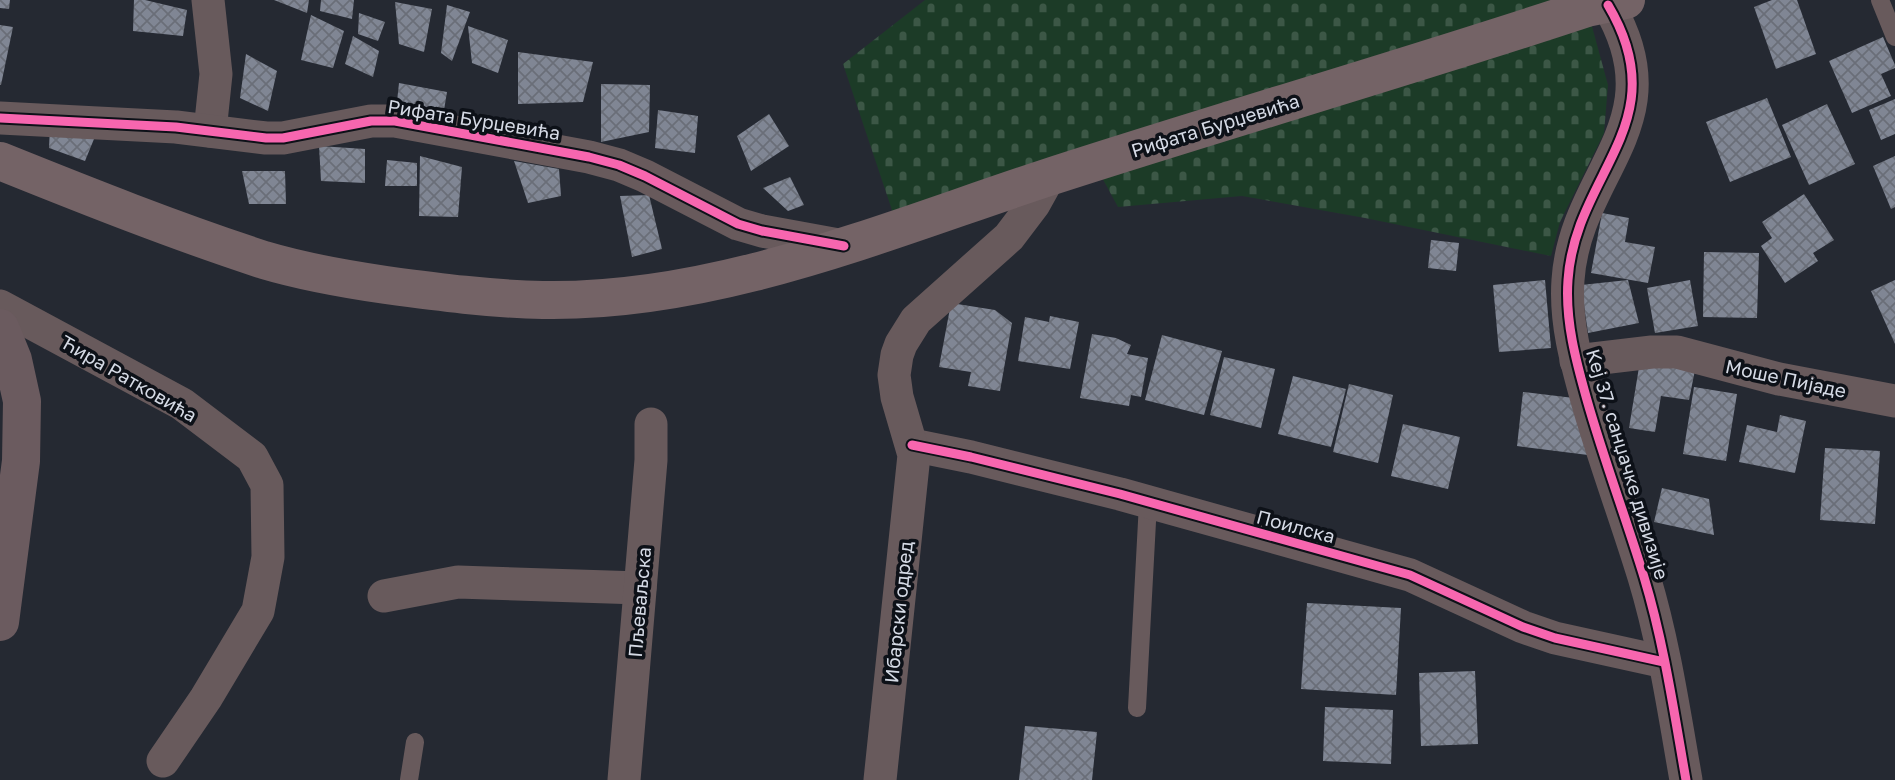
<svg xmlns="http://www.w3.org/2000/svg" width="1895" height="780" viewBox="0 0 1895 780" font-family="'Golos Text',sans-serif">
	<defs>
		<pattern id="cemetery-stones" width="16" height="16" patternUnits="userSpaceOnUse" patternTransform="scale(1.75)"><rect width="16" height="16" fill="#1c3b27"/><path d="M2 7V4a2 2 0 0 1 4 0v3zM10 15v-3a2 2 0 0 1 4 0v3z" fill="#3c5746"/></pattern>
		<pattern id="building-cross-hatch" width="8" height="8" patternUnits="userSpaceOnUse" patternTransform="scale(1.75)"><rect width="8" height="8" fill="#808694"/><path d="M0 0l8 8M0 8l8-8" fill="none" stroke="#6a6e78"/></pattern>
	</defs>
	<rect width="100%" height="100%" fill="#252932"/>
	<!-- cemetery -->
	<polygon fill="url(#cemetery-stones)" points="925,0 1583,0 1587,8 1608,85 1604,133 1560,222 1551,256 1365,218 1242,196 1118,207 1094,163 898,228 843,64"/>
	<!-- building -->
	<g fill="url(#building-cross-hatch)">
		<polygon points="0,0 10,0 9,9 0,8"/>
		<polygon points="134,0 145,0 187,10 183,36 133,31"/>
		<polygon points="274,0 309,0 307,13"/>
		<polygon points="321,0 354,0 352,19 320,11"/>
		<polygon points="1772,0 1797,0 1816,54 1776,69 1754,7"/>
		<polygon points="395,2 432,9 424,52 399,44"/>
		<polygon points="447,5 470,12 452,61 441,53"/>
		<polygon points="359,13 385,22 378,41 358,34"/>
		<polygon points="311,15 344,31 333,68 301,60"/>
		<polygon points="0,25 13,27 1,85 0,85"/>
		<polygon points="468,26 508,40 498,73 472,63"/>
		<polygon points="353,36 379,51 373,77 345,64"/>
		<polygon points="1883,37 1895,65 1895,68 1881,74 1891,96 1852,113 1829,61"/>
		<polygon points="518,52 593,62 583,102 518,104"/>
		<polygon points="246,54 277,71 268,111 240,98"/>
		<polygon points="399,83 447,92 442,122 396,111"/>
		<polygon points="601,84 650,85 649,132 601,142"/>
		<polygon points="1767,98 1791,157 1730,182 1706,122"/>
		<polygon points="1895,99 1895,134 1881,140 1869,110"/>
		<polygon points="1827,104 1855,164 1809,185 1782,125"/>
		<polygon points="658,110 698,116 695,153 655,148"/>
		<polygon points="769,114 789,146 751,171 737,136"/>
		<polygon points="50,127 94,139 85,161 49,148"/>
		<polygon points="319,146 365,149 365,183 321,181"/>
		<polygon points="420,156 462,167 458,217 419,216"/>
		<polygon points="1895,156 1895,207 1891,209 1873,166"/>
		<polygon points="387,160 417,163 417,186 385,186"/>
		<polygon points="514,161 559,169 561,196 528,203"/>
		<polygon points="242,171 285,171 286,204 249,204"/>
		<polygon points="790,177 804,205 788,211 763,188"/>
		<polygon points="1804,194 1834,240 1813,253 1818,261 1785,283 1761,246 1772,238 1762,222"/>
		<polygon points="649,195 662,249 632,257 620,196"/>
		<polygon points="1602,213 1629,218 1625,242 1655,247 1648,283 1591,273"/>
		<polygon points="1431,240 1459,243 1456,271 1428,268"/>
		<polygon points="1704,252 1759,253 1757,318 1703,317"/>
		<polygon points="1545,280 1551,348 1499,352 1493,285"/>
		<polygon points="1628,280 1639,323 1588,333 1581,285"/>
		<polygon points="1690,280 1698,326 1655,333 1647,288"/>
		<polygon points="1895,280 1895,344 1871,291"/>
		<polygon points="951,303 995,310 1012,323 1000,391 968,386 971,372 939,367"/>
		<polygon points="1050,316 1079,322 1070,369 1018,361 1025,317 1049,322"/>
		<polygon points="1092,334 1116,338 1131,345 1127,354 1148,358 1141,397 1131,395 1129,406 1080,398"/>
		<polygon points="1162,335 1222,351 1204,415 1145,400"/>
		<polygon points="1224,357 1275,369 1261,428 1210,415"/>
		<polygon points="1640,361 1695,370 1689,400 1661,396 1655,432 1629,428"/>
		<polygon points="1293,376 1346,389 1331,447 1278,434"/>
		<polygon points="1349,384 1393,395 1378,463 1333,452"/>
		<polygon points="1694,387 1737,394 1726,461 1683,454"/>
		<polygon points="1523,392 1582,399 1588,455 1517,446"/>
		<polygon points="1780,415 1806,421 1795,473 1739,462 1747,425 1777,432"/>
		<polygon points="1403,424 1460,437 1448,489 1391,476"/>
		<polygon points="1825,448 1880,451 1875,524 1820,520"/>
		<polygon points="1662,488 1709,499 1714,535 1654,522"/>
		<polygon points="1307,603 1401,608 1396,695 1301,689"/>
		<polygon points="1475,671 1478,744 1421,746 1419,673"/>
		<polygon points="1325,707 1393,710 1391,764 1323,761"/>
		<polygon points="1025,726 1097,732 1092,780 1019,780"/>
	</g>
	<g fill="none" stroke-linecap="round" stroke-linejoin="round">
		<!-- lane -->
		<g stroke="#685a5c" stroke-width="18">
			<polyline points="1880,0 1895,37"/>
			<polyline points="1137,708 1148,503"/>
			<polyline points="409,780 415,742"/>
		</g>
		<!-- street -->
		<g stroke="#685a5c" stroke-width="33">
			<polyline points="208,0 216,74 210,131"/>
			<path d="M1608,5C1678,123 1575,172 1568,280C1565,321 1576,361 1587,400C1604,460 1626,518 1644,577C1664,643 1674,712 1686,780"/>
			<polyline points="0,118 176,127 266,138 283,138 371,121 395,121 589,157 619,165 645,176 738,224 762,231 844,246"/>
			<polyline points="0,306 182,404 252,457 267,485 268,557 258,611 206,698 163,761"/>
			<polyline points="1576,361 1652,352 1677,352 1779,379 1895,401"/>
			<polyline points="912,445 971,457 1120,494 1410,575 1523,627 1555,638 1664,662"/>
			<polyline points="384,596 458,582 640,588"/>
			<polyline points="624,780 651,460 651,424"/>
			<polyline points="880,780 914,455 897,397 894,375 897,355 901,344 916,320 1009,237 1034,204 1049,177"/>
		</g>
		<!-- secondary -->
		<polyline stroke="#6b5b5f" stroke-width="38" points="0,328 13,360 22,401 21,461 0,622"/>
		<!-- primary -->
		<path stroke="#746366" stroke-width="38" d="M0,161C87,196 175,231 264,260C304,272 345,279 386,285C438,292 491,299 543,300C717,303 887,230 1049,177C1228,119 1409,67 1587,8L1626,0"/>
		<defs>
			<g id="cycleway">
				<path d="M1608,5C1678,123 1575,172 1568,280C1565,321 1576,361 1587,400C1604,460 1626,518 1644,577C1664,643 1674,712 1686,780"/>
				<polyline points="0,118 176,127 266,138 283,138 371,121 395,121 589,157 619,165 645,176 738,224 762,231 844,246"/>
				<polyline points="912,445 971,457 1120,494 1410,575 1523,627 1555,638 1664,662"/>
			</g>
		</defs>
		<!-- cycleway casing -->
		<use href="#cycleway" stroke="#0d1118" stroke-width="13"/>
		<!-- cycleway -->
		<use href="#cycleway" stroke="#f766af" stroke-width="9"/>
	</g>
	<g text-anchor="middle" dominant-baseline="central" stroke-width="7" stroke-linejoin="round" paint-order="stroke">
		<!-- street labels -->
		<g font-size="19" fill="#d5dae5" stroke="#0d1118">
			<text transform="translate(474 119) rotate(9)">Рифата Бурџевића</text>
			<text transform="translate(1215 125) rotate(-17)">Рифата Бурџевића</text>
			<text transform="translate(129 378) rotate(30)">Ћира Ратковића</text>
			<text transform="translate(1786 378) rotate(12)">Моше Пијаде</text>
			<text transform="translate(1628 464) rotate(73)">Кеј 37. санџачке дивизије</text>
			<text transform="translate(1296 526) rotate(15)">Поилска</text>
			<text transform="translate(639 602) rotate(-85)">Пљеваљска</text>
			<text transform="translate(898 612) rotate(-84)">Ибарски одред</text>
		</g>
	</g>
</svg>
